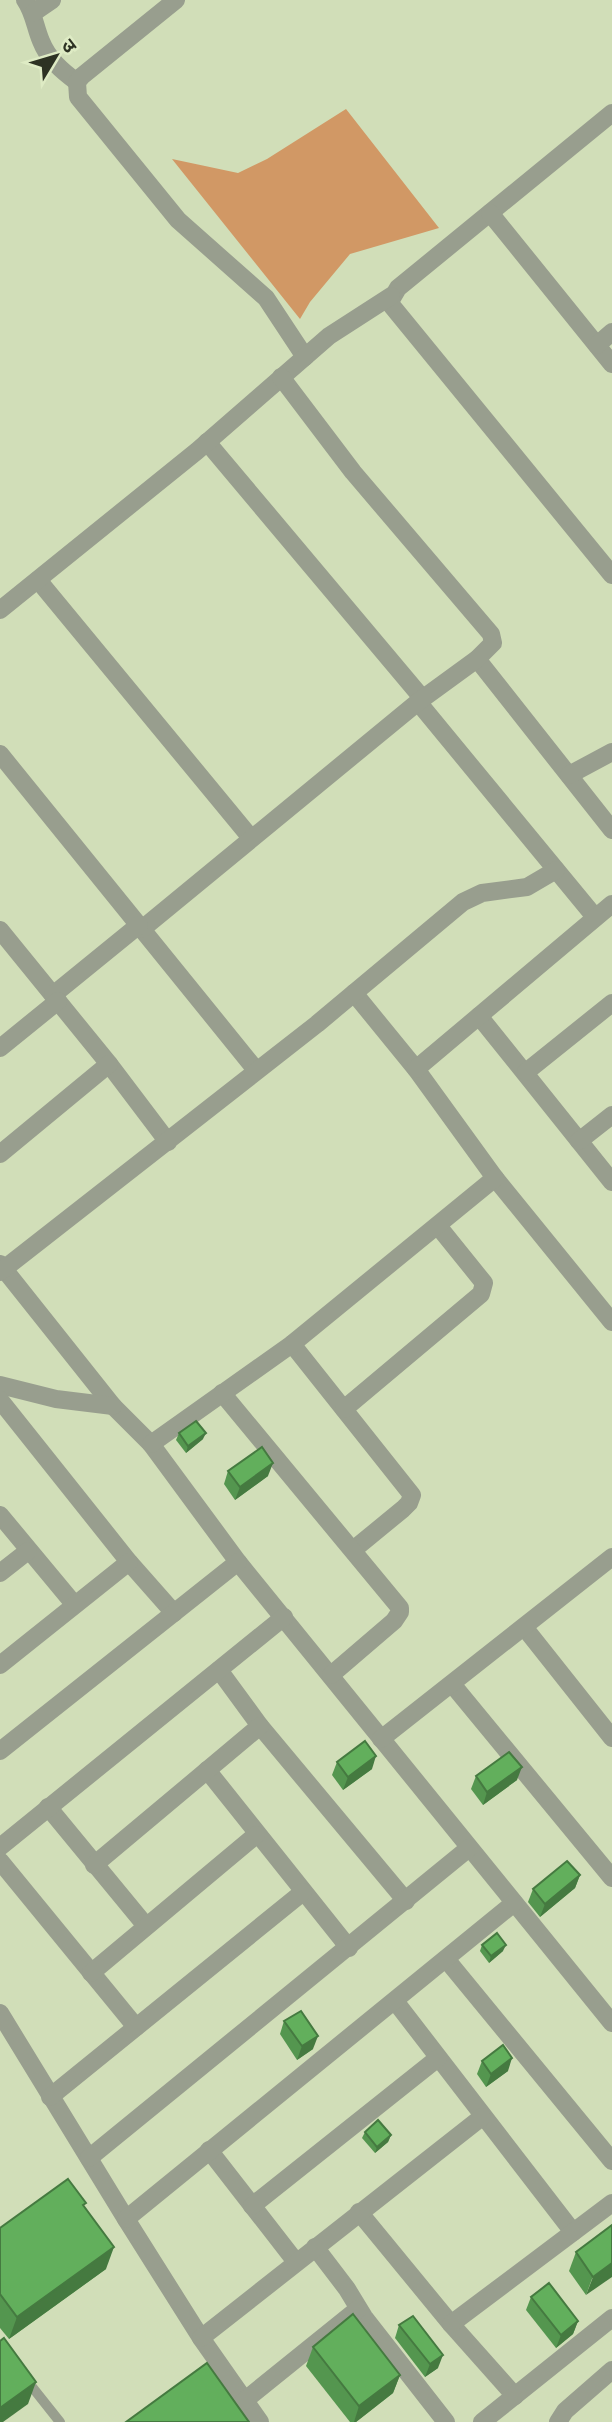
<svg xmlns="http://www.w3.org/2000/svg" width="612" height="2422" viewBox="0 0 612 2422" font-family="'Space Grotesk','Noto Sans Devanagari',sans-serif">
	<rect width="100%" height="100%" fill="#d1deb8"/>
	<!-- green -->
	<polygon fill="#d19865" points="346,109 439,228 350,254 310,302 300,319 172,159 238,173 267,159"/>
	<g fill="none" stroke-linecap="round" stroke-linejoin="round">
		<!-- service -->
		<polyline stroke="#989e8e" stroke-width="10" points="25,2378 60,2422"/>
		<!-- minor -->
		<g stroke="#989e8e" stroke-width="18">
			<path d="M25,0C34,13 35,27 41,41C48,59 62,71 77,82"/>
			<polyline points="176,0 82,76 77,82 78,97 178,220 266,298 305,357"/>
			<polyline points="33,13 52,0"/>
			<polyline points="612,113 398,288 391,300 392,306 612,575"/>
			<polyline points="490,213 612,364"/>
			<polyline points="597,345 612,332"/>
			<polyline points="207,442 423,699"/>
			<polyline points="38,580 251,838"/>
			<polyline points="0,610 197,451 329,336 391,296"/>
			<polyline points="477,659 612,830"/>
			<polyline points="418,702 595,917"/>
			<polyline points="0,754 256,1070"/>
			<polyline points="569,775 612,752"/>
			<polyline points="142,929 418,702 477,659 493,643 491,634 353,472 281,377"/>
			<polyline points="0,930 109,1064 168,1142"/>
			<polyline points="354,993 416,1069 495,1178 612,1322"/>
			<polyline points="53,995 139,925"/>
			<polyline points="479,1016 612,1182"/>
			<polyline points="0,1048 58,1001"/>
			<polyline points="416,1069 612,904"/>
			<polyline points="526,1072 612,1003"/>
			<polyline points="579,1141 612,1115"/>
			<polyline points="0,1154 109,1064"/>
			<polyline points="0,1264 113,1406 151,1444 238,1562 612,2023"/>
			<polyline points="0,1272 317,1024 463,902 482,893 527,887 556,870"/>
			<polyline points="292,1344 412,1495 409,1503 403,1509 353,1550"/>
			<polyline points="0,1385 56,1399 113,1406"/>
			<polyline points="222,1393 400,1608 400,1612 394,1621 331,1675"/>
			<polyline points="0,1400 129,1562 174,1613"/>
			<polyline points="344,1409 481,1294 484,1283 438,1226"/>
			<polyline points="151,1444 292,1344 495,1178"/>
			<polyline points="0,1515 74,1604"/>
			<polyline points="0,1573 28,1551"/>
			<polyline points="524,1627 612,1738"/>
			<polyline points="0,1665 129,1562"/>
			<polyline points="219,1670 260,1726 406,1901"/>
			<polyline points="452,1684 612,1878"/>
			<polyline points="381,1739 612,1557"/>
			<polyline points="0,1751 238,1562"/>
			<polyline points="207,1770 349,1948"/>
			<polyline points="48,1807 146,1926"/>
			<polyline points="0,1847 284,1617"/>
			<polyline points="0,1861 136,2027"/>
			<polyline points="94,1865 260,1726"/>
			<polyline points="446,1959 612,2161"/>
			<polyline points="91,1973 256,1835"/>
			<polyline points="395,2001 573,2232"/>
			<polyline points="0,2013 126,2219 201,2338 260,2422"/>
			<polyline points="50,2097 303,1892"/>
			<polyline points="209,2150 296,2262"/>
			<polyline points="89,2158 469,1848"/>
			<polyline points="252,2206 438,2058"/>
			<polyline points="359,2212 451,2324 515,2396"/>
			<polyline points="126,2219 514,1903"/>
			<polyline points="315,2247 347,2289 364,2317 446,2422"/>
			<polyline points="451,2324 612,2203"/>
			<polyline points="201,2338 482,2117"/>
			<polyline points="244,2401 358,2309"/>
			<polyline points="482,2422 612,2318"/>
			<polyline points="558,2422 565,2411 612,2370"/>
		</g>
	</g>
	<!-- wall -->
	<g fill="#54964f">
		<polygon points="179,1433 203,1439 186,1453 176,1440"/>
		<polygon points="228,1471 268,1476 235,1500 224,1484"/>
		<polygon points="337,1762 372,1769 343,1790 332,1775"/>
		<polygon points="476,1776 517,1780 483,1805 471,1789"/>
		<polygon points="580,1875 575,1888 540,1917 528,1902 533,1889"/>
		<polygon points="482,1945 503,1951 489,1963 480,1951"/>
		<polygon points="284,2021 313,2049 297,2060 280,2034"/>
		<polygon points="482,2061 508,2071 486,2087 477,2074"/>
		<polygon points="365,2132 391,2135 388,2142 375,2153 362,2138"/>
		<polygon points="84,2206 106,2269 9,2339 0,2328 0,2228"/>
		<polygon points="612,2225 586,2295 569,2271 576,2252"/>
		<polygon points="531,2297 578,2321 573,2334 556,2348 526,2310"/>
		<polygon points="399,2325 438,2368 425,2377 395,2338"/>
		<polygon points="313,2347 400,2375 393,2393 356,2422 350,2422 306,2366"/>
	</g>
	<!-- shaded-wall -->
	<g fill="#457a40">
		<polygon points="206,1433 203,1439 186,1453 188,1446"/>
		<polygon points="273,1463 268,1476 235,1500 240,1487"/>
		<polygon points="376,1756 372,1769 343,1790 348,1777"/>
		<polygon points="522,1767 517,1780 483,1805 487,1792"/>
		<polygon points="580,1875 575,1888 540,1917 545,1904"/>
		<polygon points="506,1945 503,1951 489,1963 491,1956"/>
		<polygon points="318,2036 313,2049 297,2060 302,2046"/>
		<polygon points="512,2058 508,2071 486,2087 491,2074"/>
		<polygon points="391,2135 388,2142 375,2153 377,2147"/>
		<polygon points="114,2247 106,2269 9,2339 17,2317"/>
		<polygon points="612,2263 612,2277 586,2295 593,2277"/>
		<polygon points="578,2321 573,2334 556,2348 561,2335"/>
		<polygon points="443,2355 438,2368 425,2377 430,2364"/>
		<polygon points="400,2375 393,2393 356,2422 354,2422 359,2406"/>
		<polygon points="36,2382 28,2404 3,2422 0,2422 0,2408"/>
	</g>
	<!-- building -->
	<g fill="#62af5c" stroke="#457a40" stroke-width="2">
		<polygon points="196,1421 206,1433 188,1446 179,1433"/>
		<polygon points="262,1447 273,1463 240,1487 228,1471"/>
		<polygon points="365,1741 376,1756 348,1777 337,1762"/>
		<polygon points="509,1752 522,1767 487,1792 476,1776"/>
		<polygon points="567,1861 580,1875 545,1904 533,1889"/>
		<polygon points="497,1933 506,1945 491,1956 482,1945"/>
		<polygon points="301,2011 318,2036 302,2046 284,2021"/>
		<polygon points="503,2045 512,2058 491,2074 482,2061"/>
		<polygon points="378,2120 391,2135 377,2147 365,2132"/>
		<polygon points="68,2179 86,2203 83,2205 114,2247 17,2317 0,2294 0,2228"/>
		<polygon points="612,2225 612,2263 593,2277 576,2252"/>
		<polygon points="549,2283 578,2321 561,2335 531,2297"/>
		<polygon points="353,2314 400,2375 359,2406 313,2347"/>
		<polygon points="413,2316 443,2355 430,2364 399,2325"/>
		<polygon points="4,2338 36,2382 0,2408 0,2341"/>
		<polygon points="207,2363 249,2422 126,2422"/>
	</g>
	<!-- north arrow -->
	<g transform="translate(56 56) rotate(52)" stroke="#deebc4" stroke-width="5" paint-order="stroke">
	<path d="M0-5L12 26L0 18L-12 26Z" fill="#2d3223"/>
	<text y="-10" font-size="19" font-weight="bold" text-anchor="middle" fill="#2d3223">उ</text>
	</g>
</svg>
